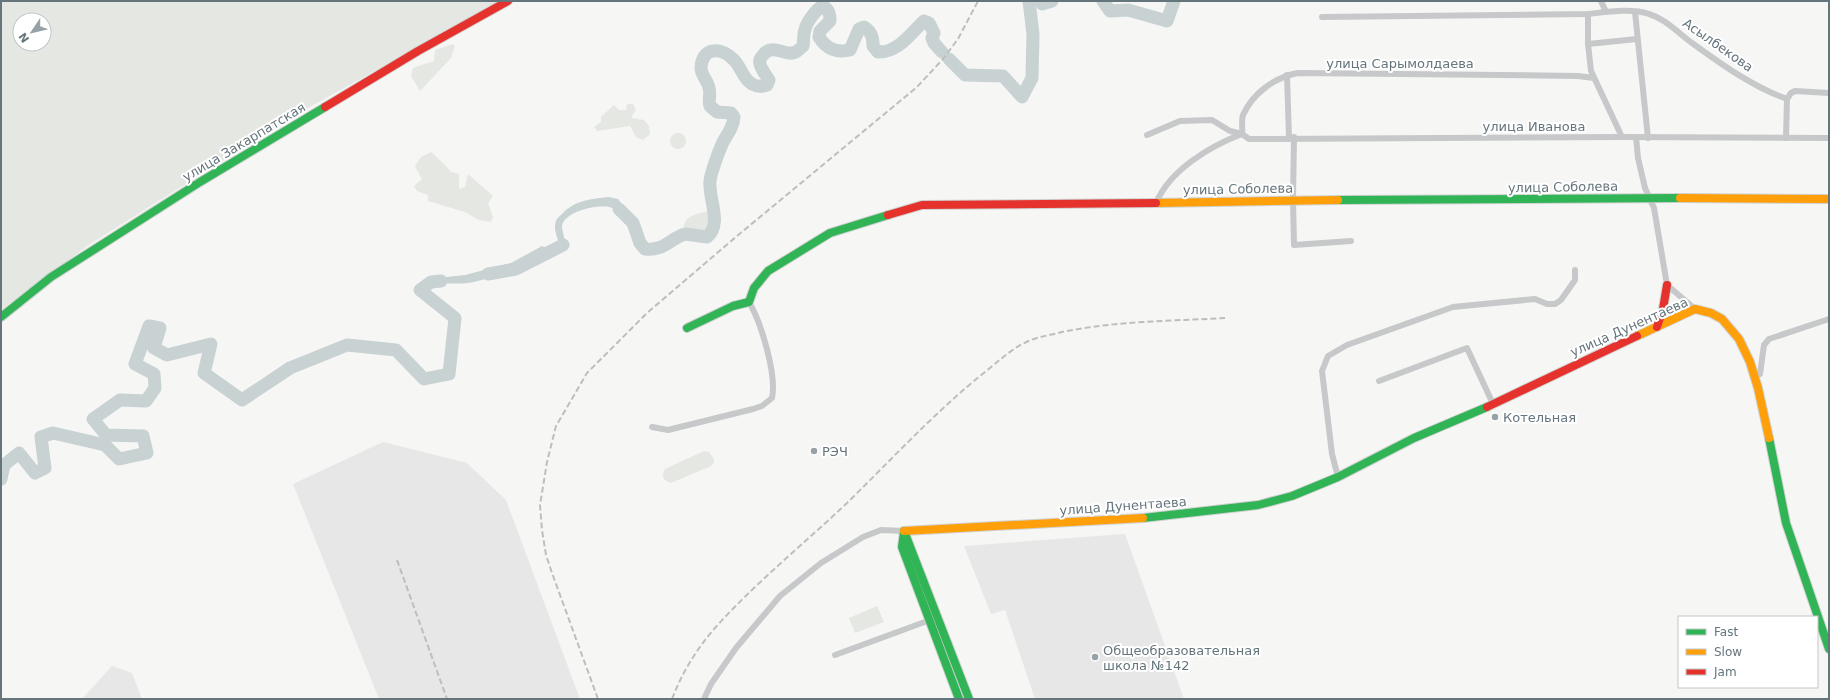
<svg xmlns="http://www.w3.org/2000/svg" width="1830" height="700" viewBox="0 0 1830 700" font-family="'DejaVu Sans',sans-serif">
	<rect width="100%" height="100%" fill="#f6f6f5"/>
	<!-- built -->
	<g fill="#e6e7e6">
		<polygon points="383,442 467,463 506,500 580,699 379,699 293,484"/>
		<polygon points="1125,534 1184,699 1035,699 1005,610 991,614 964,546"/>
		<polygon points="112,666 132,673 142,699 82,699"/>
	</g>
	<!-- green -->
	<g fill="#e5e7e3" fill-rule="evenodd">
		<path d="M1,1H501L292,117L90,244L1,310ZM20,20H44V44H20Z"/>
		<polygon points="452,44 455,46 451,58 420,91 411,76 413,68 434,61 435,50"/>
		<polygon points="627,104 633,104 636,110 632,116 632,118 644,120 649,126 650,134 643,140 636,137 630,126 597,131 594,127 601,122 601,117 614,105 619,110 626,110"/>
		<circle cx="678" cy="141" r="8"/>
		<polygon points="431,152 445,165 451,172 459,174 459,189 465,187 468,174 493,196 488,203 493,217 491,222 479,220 465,212 428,201 428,195 417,191 414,186 422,179 415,166 421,157"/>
		<path d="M708,211L712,214V222C704,234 698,234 684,227C685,215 698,214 708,211Z"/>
		<path d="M704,451L709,452L714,459V463L711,466L671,483C663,481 661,476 665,469Z"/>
		<polygon points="877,606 884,622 855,633 849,618"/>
	</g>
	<!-- water -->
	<path fill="#c8d2d3" d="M609,197L618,199L634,220L629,223C624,218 619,211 612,208C601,203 564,211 562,226C562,231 565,239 566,244C559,255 550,251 539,254C532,257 527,262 520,265C506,271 484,281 468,283C455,285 444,281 431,285L430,289L421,283L427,279L465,275L511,263L542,246L549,249L555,248L559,243C557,237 553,228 556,221C556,219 560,216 562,214C575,200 591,199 609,197Z"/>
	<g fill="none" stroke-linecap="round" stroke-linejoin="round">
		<!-- river -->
		<g stroke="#c8d2d3" stroke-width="13">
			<polyline points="1042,1 1042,4 1052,1"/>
			<polyline points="1103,1 1110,11 1128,10 1167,21 1174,1"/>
			<polyline points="949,59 965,75 1003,76 1022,97 1032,78 1033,34 1029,1"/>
			<path d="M619,209L633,223L640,243L645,249C665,251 669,239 685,234L707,237C723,224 708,198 710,181C711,172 719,151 723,142C728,133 733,128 734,117L731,113L717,112L710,106C708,100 711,94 709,88C708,81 701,75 701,68C702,46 722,47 734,60C741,67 743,79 752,84C757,87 762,87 767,85L769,80C766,75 761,69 760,64C759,60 761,57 763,55C771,45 780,52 789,53C795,54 799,50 803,46C804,41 803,35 805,30C806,23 816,9 823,6C829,10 830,14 830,21L820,31L819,37C826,49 837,53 850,50L859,29L864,27C872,32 873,38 873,46L878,52C898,53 911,33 924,21L929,23L934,33L932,38L934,43L942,52"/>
			<polyline points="488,274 516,269 563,245"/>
			<polyline points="1,479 4,465 19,453 35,473 45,468 41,437 53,433 105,445 119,459 147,453 143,436 106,435 93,419 120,400 146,401 155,388 154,374 135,364 149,326 160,328 154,348 167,355 211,344 204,373 242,400 290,368 347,345 396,350 424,379 449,374 455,318 420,290 431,282 441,281"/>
		</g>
		<defs>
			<g id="fast">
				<polyline points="1338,200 1680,198"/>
				<polyline points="1,317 51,277 200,182 325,107"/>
				<polyline points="687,328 733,306 749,302 754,288 768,271 830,233 888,215"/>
				<polyline points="1769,438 1786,523 1829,649"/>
				<polyline points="1143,518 1258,505 1292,496 1338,477 1414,438 1487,407"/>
				<polyline points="904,531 969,699"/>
				<polyline points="904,532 902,547 959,699"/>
			</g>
			<g id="slow">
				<polyline points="1680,198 1829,199"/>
				<polyline points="1156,203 1338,200"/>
				<polyline points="1637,336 1695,309 1711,313 1722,319 1739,339 1750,362 1758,388 1769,438"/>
				<polyline points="904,531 1143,518"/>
			</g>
			<g id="jam">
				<polyline points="325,107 418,51 508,1"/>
				<polyline points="888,215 922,205 1156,203"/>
				<polyline points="1657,327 1663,309 1667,285"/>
				<polyline points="1487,407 1637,336"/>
			</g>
		</defs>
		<!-- fast casing -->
		<use href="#fast" stroke="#d0d2d2" stroke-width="10"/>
		<!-- slow casing -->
		<use href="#slow" stroke="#d0d2d2" stroke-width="10"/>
		<!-- jam casing -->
		<use href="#jam" stroke="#d0d2d2" stroke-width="10"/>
		<!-- street -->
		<g stroke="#c6c8c9" stroke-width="6">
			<polyline points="1601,1 1606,12"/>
			<polyline points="1635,12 1648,138"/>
			<polyline points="1588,14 1588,44 1591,71 1622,137"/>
			<path d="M1322,17L1588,14C1607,12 1631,8 1649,14C1666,19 1678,33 1692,43C1721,64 1753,87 1787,99L1786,138"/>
			<polyline points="1588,44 1637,39"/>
			<polyline points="1287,75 1289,138"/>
			<polyline points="1787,99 1791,93 1795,91 1829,93"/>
			<path d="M1242,134C1243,128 1241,121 1243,115C1253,93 1275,77 1298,73L1500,75L1578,76L1594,78"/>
			<polyline points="1147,135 1180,121 1212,120 1230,131 1242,134 1249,139 1622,137 1829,138"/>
			<polyline points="1294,137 1293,200 1294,245 1351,241"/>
			<polyline points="1636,137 1638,158 1645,188 1654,208 1667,285 1695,309"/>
			<path d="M1156,203C1170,170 1210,146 1242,134"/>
			<polyline points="1755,377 1760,374 1764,345 1769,339 1829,319"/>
			<polyline points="1379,381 1467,348 1493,404"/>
			<path d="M652,427L668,430L753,409L762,406L772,398C777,375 761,322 749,302"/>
			<polyline points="1338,477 1332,454 1322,371 1328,356 1347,345 1453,307 1535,299 1547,304 1555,304 1561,300 1575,280 1575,270"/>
			<polyline points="835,655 930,620"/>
			<polyline points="704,699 711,684 736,648 780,596 821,563 863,537 881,530 904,531"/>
		</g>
		<!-- fast -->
		<use href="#fast" stroke="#30b455" stroke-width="8"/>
		<!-- slow -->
		<use href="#slow" stroke="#ff9f0a" stroke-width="8"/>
		<!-- jam -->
		<use href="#jam" stroke="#e5322d" stroke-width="8"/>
		<!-- rail -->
		<g stroke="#bdbfbf" stroke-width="2" stroke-dasharray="6 3" stroke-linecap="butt">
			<polyline points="397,560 447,699"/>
			<polyline points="598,699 552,573 546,555 542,530 540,505 547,462 556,426 587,373 647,313 737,236 917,87 943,59 958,39 978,1"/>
			<path d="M672,699C682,673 696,650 714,629C755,583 804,544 848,502C893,458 935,412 985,372C1000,360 1013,347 1031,340C1041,336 1052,335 1062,332C1116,321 1171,321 1225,318"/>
		</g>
	</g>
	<!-- markers -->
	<g fill="#98a2a6" stroke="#fff" stroke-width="1.5">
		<circle cx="1495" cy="417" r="4"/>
		<circle cx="814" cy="451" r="4"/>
		<circle cx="1095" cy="657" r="4"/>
	</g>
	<g text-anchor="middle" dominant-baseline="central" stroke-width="4" stroke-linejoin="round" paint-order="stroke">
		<!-- street labels -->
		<g font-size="13" fill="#65757c" stroke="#fff">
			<text transform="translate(1718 45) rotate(35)">Асылбекова</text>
			<text x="1400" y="63">улица Сарымолдаева</text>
			<text x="1534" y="126">улица Иванова</text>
			<text transform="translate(244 142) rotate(-31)">улица Закарпатская</text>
			<text transform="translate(1563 187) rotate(-1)">улица Соболева</text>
			<text transform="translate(1238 189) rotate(-1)">улица Соболева</text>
			<text transform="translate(1629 327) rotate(-24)">улица Дунентаева</text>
			<text transform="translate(1123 506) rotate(-4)">улица Дунентаева</text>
		</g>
		<!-- poi labels -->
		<g font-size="13" fill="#65757c" stroke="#fff" text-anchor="start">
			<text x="1503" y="417">Котельная</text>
			<text x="822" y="451">РЭЧ</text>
			<text x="1103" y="650">Общеобразовательная<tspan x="1103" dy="15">школа №142</tspan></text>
		</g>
	</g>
	<!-- border -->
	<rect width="1830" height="700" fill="none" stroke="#65757c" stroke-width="4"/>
	<!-- legend -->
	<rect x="1678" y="616" width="140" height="72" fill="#ffffff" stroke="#c1c8cb"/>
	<rect x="1686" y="629" width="20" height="6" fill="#30b455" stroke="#c1c8cb"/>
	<text x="1714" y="636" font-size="12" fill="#65757c">Fast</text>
	<rect x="1686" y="649" width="20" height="6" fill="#ff9f0a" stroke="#c1c8cb"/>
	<text x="1714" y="656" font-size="12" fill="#65757c">Slow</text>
	<rect x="1686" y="669" width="20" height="6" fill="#e5322d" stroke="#c1c8cb"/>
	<text x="1714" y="676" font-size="12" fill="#65757c">Jam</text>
	<!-- north arrow -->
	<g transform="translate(32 32) rotate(235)"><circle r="19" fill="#ffffff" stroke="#c1c8cb"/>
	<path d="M0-3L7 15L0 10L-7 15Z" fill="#98a2a6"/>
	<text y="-6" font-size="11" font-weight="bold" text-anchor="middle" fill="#65757c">N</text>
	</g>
</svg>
